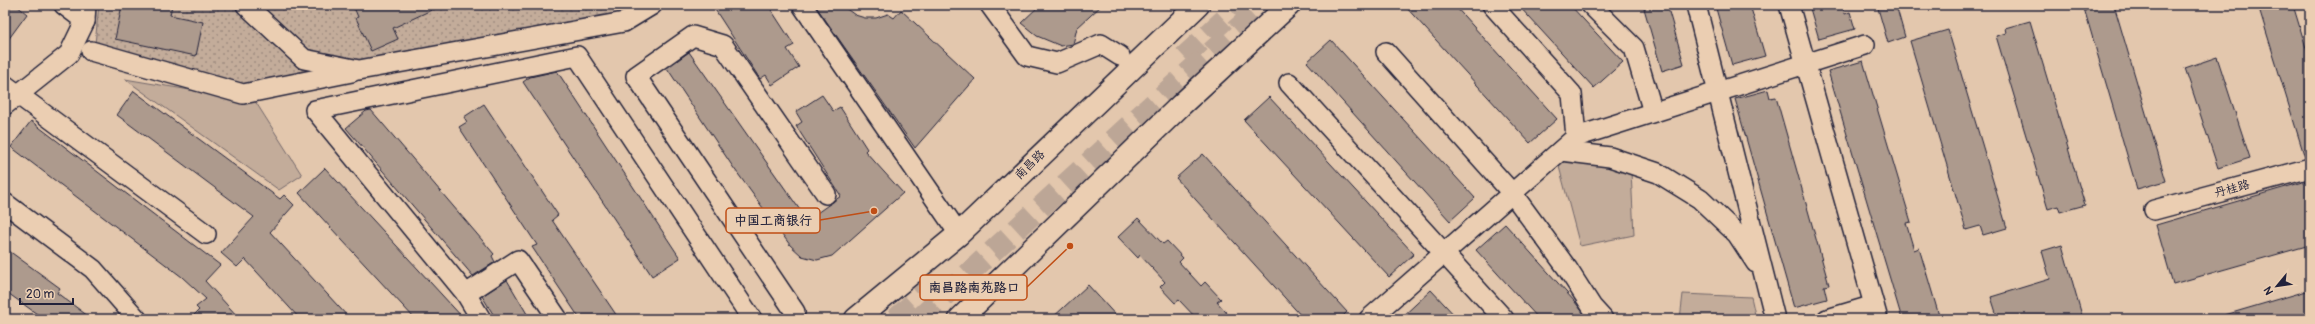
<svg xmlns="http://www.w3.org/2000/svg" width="2315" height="324" viewBox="0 0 2315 324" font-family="Pangolin,'LXGW WenKai TC',sans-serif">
	<defs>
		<pattern id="park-dots" width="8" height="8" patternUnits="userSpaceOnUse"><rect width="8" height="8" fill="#c3ac9a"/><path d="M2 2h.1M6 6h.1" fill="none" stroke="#9e8c7f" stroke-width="1.8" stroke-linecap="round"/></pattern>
	</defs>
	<rect width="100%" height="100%" fill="#e3c7ad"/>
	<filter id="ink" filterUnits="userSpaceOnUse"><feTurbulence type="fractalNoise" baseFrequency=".025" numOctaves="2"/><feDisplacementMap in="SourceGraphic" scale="8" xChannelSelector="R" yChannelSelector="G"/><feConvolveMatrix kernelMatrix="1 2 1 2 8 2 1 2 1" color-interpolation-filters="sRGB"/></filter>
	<g filter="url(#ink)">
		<!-- grass -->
		<g fill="#c3ac9a" stroke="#72676a">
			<polygon points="125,79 255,101 302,175 279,190"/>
			<polygon points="1557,159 1595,161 1631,171 1634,235 1580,246"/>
			<polygon points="1683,294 1751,297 1756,319 1680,319"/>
		</g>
		<!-- park -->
		<polygon fill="url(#park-dots)" stroke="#72676a" points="99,5 638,5 622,15 244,84 95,44"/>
		<!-- building -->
		<g fill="#ad9a8d" stroke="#22223b">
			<polygon points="5,5 16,5 27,14 5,44"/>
			<polygon points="122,5 144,9 145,5 172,5 170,15 203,22 196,56 115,39"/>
			<polygon points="353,5 442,5 393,28 398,39 371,51 356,18 358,17"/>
			<polygon points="712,5 768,5 794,45 787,49 799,67 772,85 766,75 760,79"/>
			<polygon points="815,5 841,5 855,15 865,18 876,18 888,14 894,18 901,10 975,79 915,148"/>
			<polygon points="1040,5 1102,5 1077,28 1073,44 1061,46 1037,36 1021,23"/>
			<polygon points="1404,5 1454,5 1557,119 1530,143"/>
			<polygon points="1518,5 1570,5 1623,62 1594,88"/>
			<polygon points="1643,5 1667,5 1684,64 1662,71"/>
			<polygon points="1715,5 1750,5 1765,56 1732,65"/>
			<polygon points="1809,5 1842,5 1845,14 1850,12 1855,29 1819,39"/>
			<polygon points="1877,5 1896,5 1905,37 1888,43"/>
			<polygon points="2083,5 2114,5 2166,181 2137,189"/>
			<polygon points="2258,5 2293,5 2310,61 2310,157 2305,158"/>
			<polygon points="2030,21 2085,205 2060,212 2058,206 2048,209 1996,36 2006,33 2005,28"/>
			<polygon points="1948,30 2007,228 1983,235 1980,226 1966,230 1910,41"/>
			<polygon points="1331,40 1475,198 1450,221 1307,62"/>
			<polygon points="689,52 807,220 841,196 796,126 802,122 796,112 822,95 833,111 840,107 867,149 865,151 903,193 832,256 817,260 802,256 790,245 733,167 667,68"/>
			<polygon points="2217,57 2250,158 2218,168 2185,68"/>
			<polygon points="1863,61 1911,222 1906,223 1914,250 1919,248 1940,319 1902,319 1828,71"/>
			<polygon points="557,71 680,258 652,276 523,82 530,77"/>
			<polygon points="1768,90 1770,98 1776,97 1829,285 1824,286 1827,299 1794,308 1735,99"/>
			<polygon points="134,91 280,199 284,195 294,205 270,232 350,319 300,319 245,259 237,267 221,253 254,217 117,115"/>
			<polygon points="1269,97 1414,254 1389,277 1244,120"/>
			<polygon points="484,104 558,215 552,220 619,319 580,319 532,247 537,245 459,127 467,122 464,117"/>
			<polygon points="371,110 494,254 492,256 495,262 473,276 346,128 366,111"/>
			<polygon points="31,121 220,265 205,281 240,319 190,319 199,310 196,307 206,299 182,277 11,147"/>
			<polygon points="1203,154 1347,312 1340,319 1304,319 1176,178"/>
			<polygon points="325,168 396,245 464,319 415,319 342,240 299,193"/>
			<polygon points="2310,180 2310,245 2173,284 2156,225"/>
			<polygon points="1138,218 1163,244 1167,241 1183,258 1179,262 1201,286 1205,282 1221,299 1217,302 1232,319 1197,319 1179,300 1175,303 1160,287 1165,282 1140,255 1138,258 1118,237"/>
			<polygon points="1505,224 1575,302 1588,319 1539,319 1476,250"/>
			<polygon points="2062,245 2083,319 1998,319 1991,297 2050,279 2042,251"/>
			<polygon points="5,248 60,288 57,293 92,319 44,319 5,291"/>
			<polygon points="507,280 530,319 496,319 482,296"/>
			<polygon points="1088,285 1119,319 1051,319"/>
			<polygon points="1431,290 1458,319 1400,319"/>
			<polygon points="2310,290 2310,319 2226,319 2225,315"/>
		</g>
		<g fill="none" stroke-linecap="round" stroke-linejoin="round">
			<!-- highway-tunnel -->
			<g stroke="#bca696" stroke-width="22" stroke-dasharray="22 11" stroke-linecap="butt">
				<polyline points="1184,57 1240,5"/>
				<polyline points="896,319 929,289"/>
				<polyline points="919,319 1132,123 1264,5"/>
			</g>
			<defs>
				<g id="minor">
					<polyline points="64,5 85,21"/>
					<polyline points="246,5 304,59 359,70 624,22 652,5"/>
					<polyline points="802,5 959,234"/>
					<polyline points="990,5 1027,56 1057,63 1101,44 1120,56"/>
					<polyline points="1492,5 1572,94 1576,137"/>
					<polyline points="1591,5 1634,48 1653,112"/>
					<polyline points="1696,5 1775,319"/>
					<polyline points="1789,5 1878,319"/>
					<polyline points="91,51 243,94 352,72"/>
					<polyline points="1386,52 1512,193 1567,268 1592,307 1603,319"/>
					<polyline points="1289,83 1504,319"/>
					<polyline points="5,85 206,234"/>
					<polyline points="5,105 69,54 85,21 86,5"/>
					<polyline points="1561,151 1610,157 1658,173 1700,199 1737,234 1756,263"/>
					<polyline points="5,203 93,269 137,319"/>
					<polyline points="2154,210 2310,168"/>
					<polyline points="466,294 315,110 577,56 752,319"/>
					<polyline points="795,312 636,76 693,36 723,45 826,194"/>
					<polyline points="481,319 466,294 518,260 558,319"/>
					<polyline points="1369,319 1576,137 1865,45"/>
					<polyline points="1827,319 1874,305"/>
				</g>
				<g id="major">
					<polyline points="856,319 959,234 1198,5"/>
					<polyline points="960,319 1181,105 1289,5"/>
				</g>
			</defs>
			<!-- minor casing -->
			<use href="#minor" stroke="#22223b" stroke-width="22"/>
			<!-- major casing -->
			<use href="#major" stroke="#22223b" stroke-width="25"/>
			<!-- minor -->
			<use href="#minor" stroke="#ebceb2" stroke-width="19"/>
			<!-- major -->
			<use href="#major" stroke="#ebceb2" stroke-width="22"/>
		</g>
	</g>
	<g text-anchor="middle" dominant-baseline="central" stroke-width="3" stroke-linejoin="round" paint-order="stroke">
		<!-- street labels -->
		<g font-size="12" fill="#22223b" stroke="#ebceb2">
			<text transform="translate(1030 165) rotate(-44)">南昌路</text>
			<text transform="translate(2232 189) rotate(-15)">丹桂路</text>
		</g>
	</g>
	<!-- callouts -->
	<path fill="none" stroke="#c04e15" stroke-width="1.5" d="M874 211L820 220M1070 246L1027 287"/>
	<g fill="#c04e15" stroke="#ebceb2" stroke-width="1.5">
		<circle cx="874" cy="211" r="4"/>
		<circle cx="1070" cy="246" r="4"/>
	</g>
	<g fill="#ebceb2" stroke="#c04e15" stroke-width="1.5">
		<rect x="726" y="208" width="94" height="25" rx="4"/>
		<rect x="920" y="275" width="107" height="25" rx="4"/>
	</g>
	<g font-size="13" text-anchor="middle" font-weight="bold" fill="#22223b">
		<text x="773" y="225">中国工商银行</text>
		<text x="974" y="292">南昌路南苑路口</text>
	</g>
	<!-- margin -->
	<rect width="2315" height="324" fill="none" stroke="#ebceb2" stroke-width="20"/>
	<rect x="10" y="10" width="2295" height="304" fill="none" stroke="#22223b" stroke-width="1.5" filter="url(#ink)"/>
	<!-- north arrow -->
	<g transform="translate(2277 286) rotate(241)" stroke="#ebceb2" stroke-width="3" paint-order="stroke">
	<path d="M0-3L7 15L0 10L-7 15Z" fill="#22223b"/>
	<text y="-6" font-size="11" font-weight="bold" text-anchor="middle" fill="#22223b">N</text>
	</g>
	<!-- scale -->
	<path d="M20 298v6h53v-6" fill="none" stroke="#22223b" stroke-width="2"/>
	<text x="26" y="298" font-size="12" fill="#22223b" stroke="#ebceb2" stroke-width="3" paint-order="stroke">20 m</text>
</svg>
